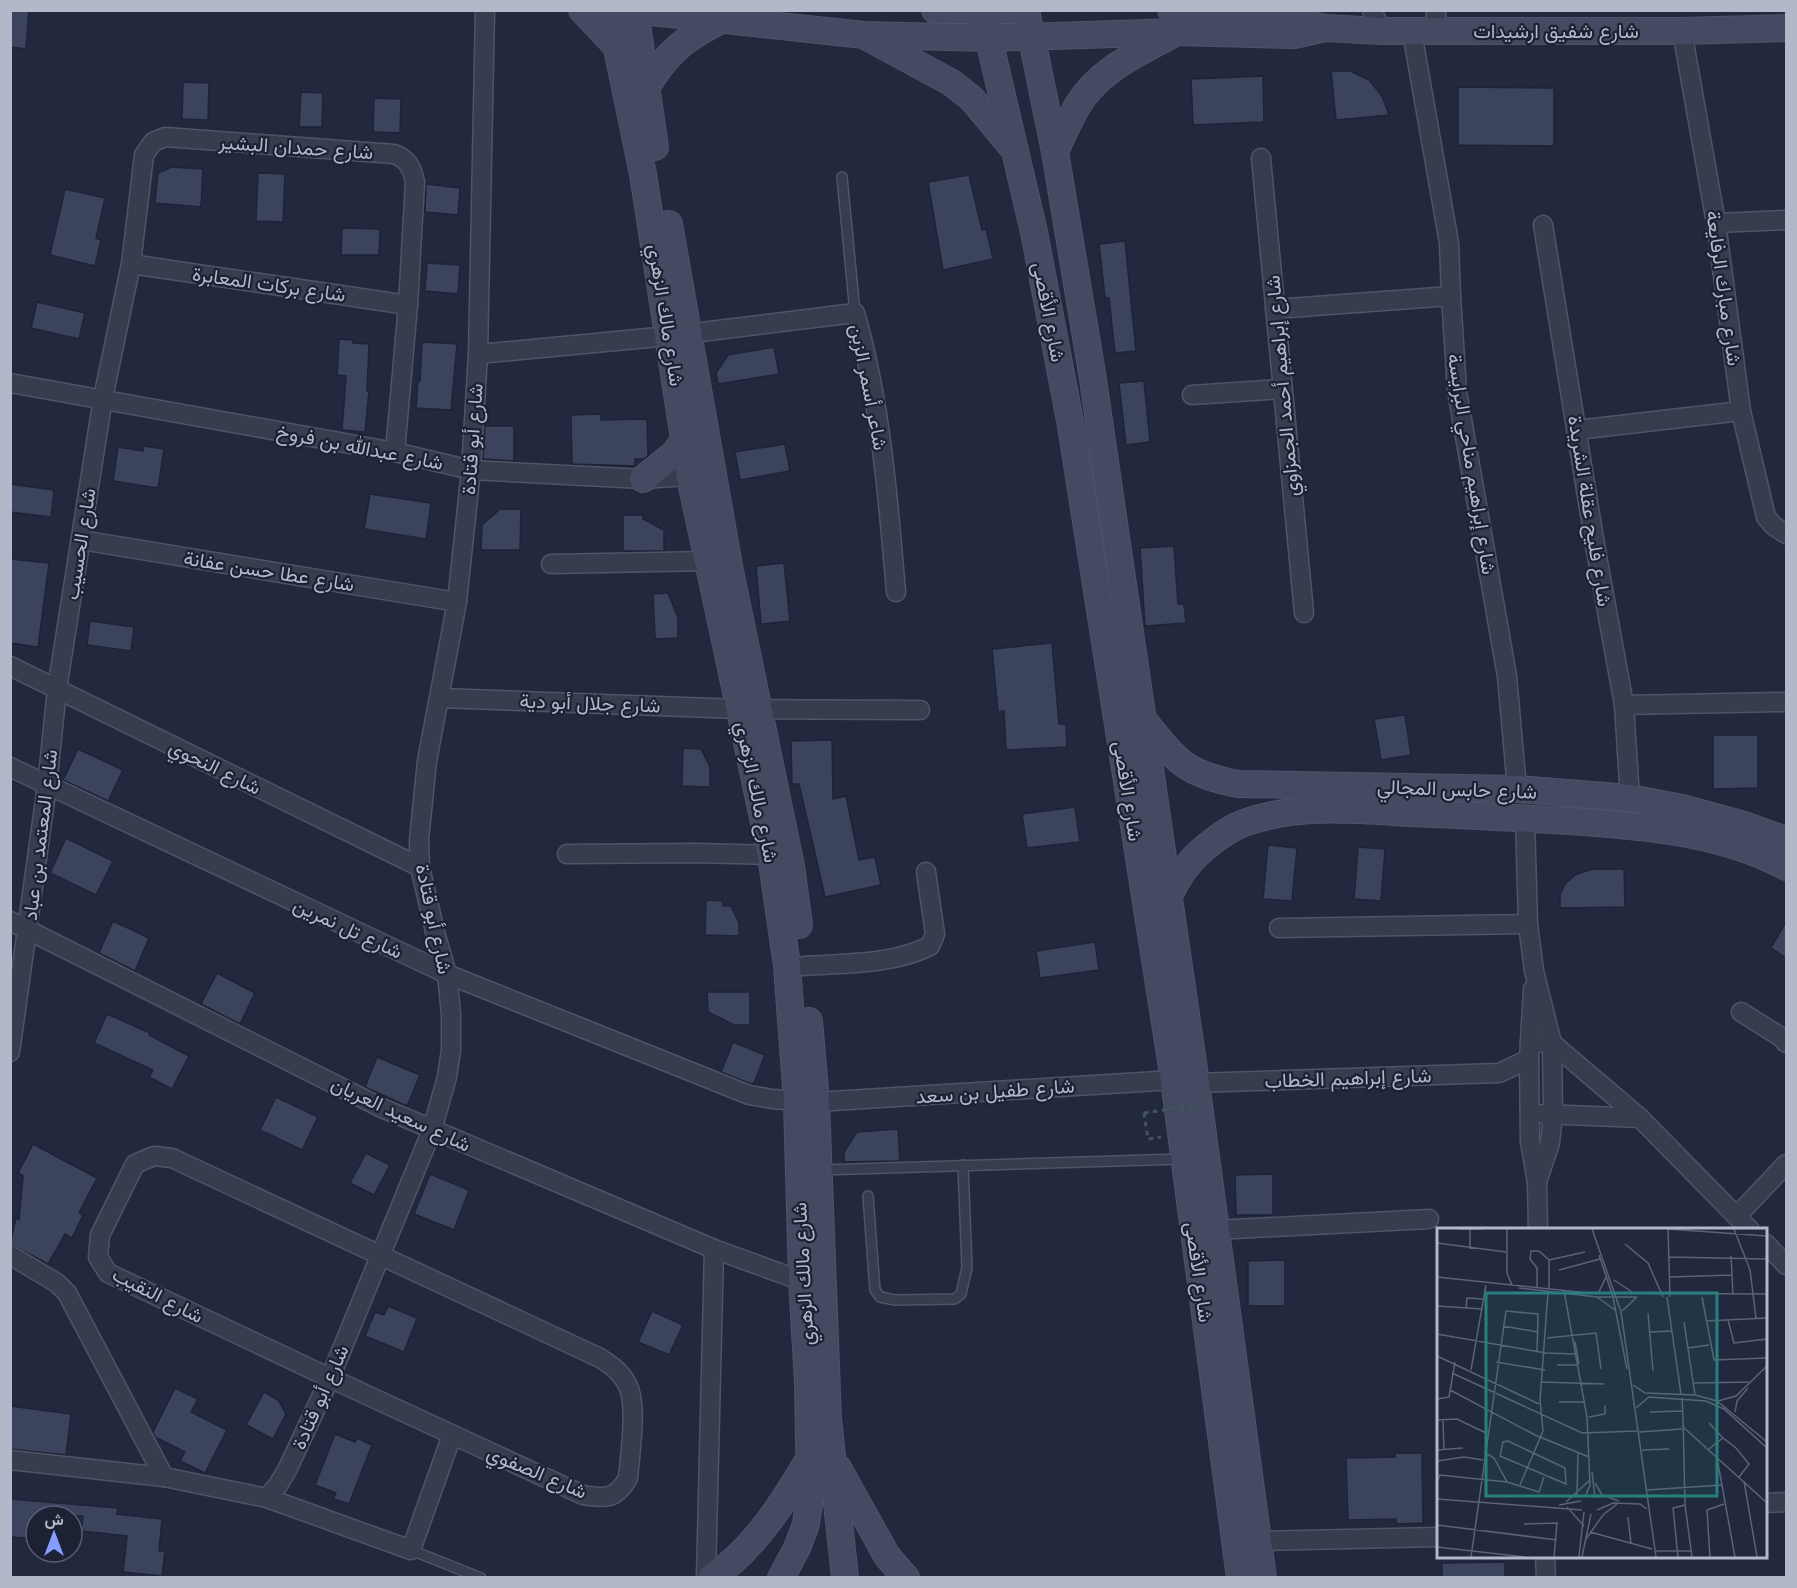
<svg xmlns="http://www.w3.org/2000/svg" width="1797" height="1588" viewBox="0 0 1797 1588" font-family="Inter,Vazirmatn,sans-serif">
	<rect width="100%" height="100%" fill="#22293f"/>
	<!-- building -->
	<g fill="#3c435d" stroke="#1e2336" stroke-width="1.5">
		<polygon points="10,10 29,10 26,49 10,47"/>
		<polygon points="1331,71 1350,71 1369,80 1382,96 1389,115 1336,120"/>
		<polygon points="1263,76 1264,122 1193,125 1191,79"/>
		<polygon points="183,82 209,83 208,120 182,119"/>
		<polygon points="1458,87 1554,88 1554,146 1458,145"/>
		<polygon points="301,92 323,93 322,127 299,127"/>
		<polygon points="374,98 401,99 400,133 373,132"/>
		<polygon points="172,167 203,169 201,207 155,203 158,173"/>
		<polygon points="258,173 285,174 283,222 256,221"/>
		<polygon points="969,175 982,230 986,229 993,259 943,270 928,182"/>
		<polygon points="426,184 460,188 458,215 425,212"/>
		<polygon points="65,189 105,198 96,238 101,240 95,266 50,255"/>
		<polygon points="342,228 380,229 379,255 341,255"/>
		<polygon points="1125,241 1136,351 1115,353 1109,298 1105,298 1099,244"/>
		<polygon points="427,263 460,265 458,294 425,291"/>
		<polygon points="37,302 85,313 79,339 31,328"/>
		<polygon points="339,339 353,340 353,343 369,344 367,391 369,391 365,432 342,430 346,376 337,375"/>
		<polygon points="422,342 457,344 451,410 416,408 418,381 420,381"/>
		<polygon points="774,347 779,374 718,384 716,373 728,355"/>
		<polygon points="1144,381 1150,442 1126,445 1119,383"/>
		<polygon points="601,414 601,420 647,419 648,456 644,459 635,459 635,466 572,464 571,415"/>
		<polygon points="485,426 514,426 514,461 483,459"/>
		<polygon points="785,444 790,471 740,480 735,452"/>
		<polygon points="144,446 164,449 158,488 113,481 118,447 143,451"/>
		<polygon points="10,484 54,490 51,517 10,512"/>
		<polygon points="370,494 431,503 426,539 364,529"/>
		<polygon points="500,509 521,509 520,550 481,550 482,525"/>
		<polygon points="623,515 643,515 643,519 664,530 664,551 623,551"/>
		<polygon points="1174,546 1178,604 1184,604 1186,623 1145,626 1140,548"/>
		<polygon points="10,559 49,563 38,647 10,643"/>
		<polygon points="784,563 790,621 761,624 756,566"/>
		<polygon points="668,593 678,618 678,638 655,639 653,594"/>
		<polygon points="90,621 134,627 131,651 87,645"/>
		<polygon points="1052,643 1059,724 1066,724 1067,747 1006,750 1004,711 998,712 992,649"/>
		<polygon points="1405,715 1411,755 1381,760 1374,719"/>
		<polygon points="1713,735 1758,735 1758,788 1713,789"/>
		<polygon points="832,740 833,799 846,796 859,860 875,857 881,885 825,897 799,784 792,784 791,741"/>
		<polygon points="683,748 701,749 710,767 710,787 682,786"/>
		<polygon points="78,749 123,770 108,801 63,780"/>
		<polygon points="1075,807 1080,842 1027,848 1022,814"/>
		<polygon points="66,838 113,861 96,895 50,873"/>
		<polygon points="1268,845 1297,848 1292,901 1263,899"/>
		<polygon points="1358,847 1385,849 1381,901 1354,899"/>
		<polygon points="1592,869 1624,869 1625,907 1560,908 1560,895 1565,884 1575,875"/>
		<polygon points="706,900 723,901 723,906 731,906 739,923 739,936 705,935"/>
		<polygon points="113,921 149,938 135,971 99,953"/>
		<polygon points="1786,922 1786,958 1771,948"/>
		<polygon points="1095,942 1099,970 1040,978 1036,951"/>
		<polygon points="217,973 255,993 240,1024 201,1004"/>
		<polygon points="707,992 750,992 750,1025 734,1025 708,1012"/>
		<polygon points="107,1014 150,1033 149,1035 189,1056 172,1089 149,1077 153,1070 94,1043"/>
		<polygon points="733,1042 765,1055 754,1083 751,1084 721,1072"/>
		<polygon points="377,1057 420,1075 407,1106 365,1087"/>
		<polygon points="276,1097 318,1117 302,1150 260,1130"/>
		<polygon points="898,1129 900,1161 844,1162 844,1152 857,1132"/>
		<polygon points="33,1144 97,1178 79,1213 83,1215 72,1238 65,1234 48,1264 10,1244 16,1218 19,1220 23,1176 18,1173"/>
		<polygon points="366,1153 390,1165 374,1195 350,1183"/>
		<polygon points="430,1174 469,1190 454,1230 414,1214"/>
		<polygon points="1273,1174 1273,1215 1236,1215 1235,1175"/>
		<polygon points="1285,1260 1285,1306 1248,1306 1248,1261"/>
		<polygon points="388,1306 417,1318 404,1352 365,1336 375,1312 384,1315"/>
		<polygon points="652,1311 683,1325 669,1355 638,1342"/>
		<polygon points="175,1388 198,1399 191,1412 227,1430 205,1473 180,1461 185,1452 155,1437 153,1432"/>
		<polygon points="264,1392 278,1400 286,1414 273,1439 246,1425"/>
		<polygon points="10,1406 71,1414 66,1455 10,1449"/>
		<polygon points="335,1434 355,1442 357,1438 372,1445 349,1504 333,1499 336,1493 315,1485"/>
		<polygon points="1395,1453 1422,1453 1423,1523 1396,1524 1396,1519 1348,1520 1346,1458 1395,1457"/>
		<polygon points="10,1499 118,1508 117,1514 162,1519 159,1551 165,1551 162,1576 123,1572 127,1536 81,1531 83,1516 36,1516 36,1539 10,1537"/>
		<polygon points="1505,1562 1505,1578 1442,1578 1442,1563"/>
	</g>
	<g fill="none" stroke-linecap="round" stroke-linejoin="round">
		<defs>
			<g id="lane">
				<polyline points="842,177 855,313"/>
				<polyline points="820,1170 1181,1159"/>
				<polyline points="868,1196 875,1290 880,1297 895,1300 955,1299 961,1294 967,1268 963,1165"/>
				<polyline points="411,1550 481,1578"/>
			</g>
			<g id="street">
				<polyline points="1372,10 1381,31"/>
				<polyline points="1436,10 1436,31"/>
				<polyline points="1682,31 1716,223 1741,411 1766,517 1774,526 1786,534"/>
				<polyline points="1412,32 1449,243 1451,296 1457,391 1507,676 1517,789"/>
				<polyline points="1261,158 1304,613"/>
				<polyline points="1716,223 1786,220"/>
				<polyline points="1543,225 1595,545 1624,705 1630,798"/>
				<polyline points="131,264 408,305"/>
				<polyline points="1275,309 1451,296"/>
				<path d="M478,354L669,336L855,313C881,403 888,498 896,592"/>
				<polyline points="10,383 395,452 471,470 643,479 702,475"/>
				<polyline points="1192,395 1281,389"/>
				<polyline points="1577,430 1741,411"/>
				<polyline points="81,540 457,602"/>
				<polyline points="551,564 709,561"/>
				<polyline points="10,666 420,867"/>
				<polyline points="440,698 739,709 920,710"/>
				<polyline points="1624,705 1786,702"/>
				<polyline points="10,767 447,974 749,1095 772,1099 816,1102 1174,1080"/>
				<polyline points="1525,818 1528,924 1534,971 1552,1043 1553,1115 1550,1143 1537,1182"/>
				<polyline points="567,854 697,853 771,855"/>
				<polyline points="10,921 382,1108 714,1249 802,1281"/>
				<polyline points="1279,928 1528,924"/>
				<path d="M804,966C846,963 891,965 930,946L935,934L926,872"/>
				<polyline points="1533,989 1529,1059 1530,1142 1537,1182 1538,1230"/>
				<polyline points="1741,1012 1781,1037 1786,1043"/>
				<polyline points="1530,1042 1552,1043 1640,1118 1750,1230"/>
				<path d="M10,1052L47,786L57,689L103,398L131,264L144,155L153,142L165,137L394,154C408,159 412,168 415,182L408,305L395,452"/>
				<polyline points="1196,1083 1499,1073 1529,1059"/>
				<polyline points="1543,1114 1640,1118"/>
				<path d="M154,1156L172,1158L600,1358C611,1365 621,1372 627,1384C638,1404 630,1454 628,1478C616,1499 606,1499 583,1495L330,1378L108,1273L98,1257L100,1235L135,1164Z"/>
				<polyline points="1737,1216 1786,1164"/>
				<polyline points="1216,1230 1429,1219"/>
				<polyline points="1766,1244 1786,1265"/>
				<polyline points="10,1255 57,1283 67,1293 164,1477"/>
				<polyline points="10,1460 164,1477 267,1498 411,1550 452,1435"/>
				<polyline points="267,1498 278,1485 287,1470 330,1378 432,1130 447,1077 451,1050 451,1014 447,974 436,936 420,867 419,840 427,761 457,602 471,470 478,354 485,10"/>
				<polyline points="1766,1503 1786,1502"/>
				<polyline points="1258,1541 1438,1537"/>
				<polyline points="1545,1556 1546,1578"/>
				<polyline points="706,1578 714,1249"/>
			</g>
			<g id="secondary">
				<polyline points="582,10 617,47"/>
				<polyline points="609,10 643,174 690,477 771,855 787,966 797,1101 802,1281 808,1382 810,1496 806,1524 797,1548 781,1578"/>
				<polyline points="633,10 864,35 989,38 1176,32 1294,35 1325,28"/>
				<polyline points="635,10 655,147"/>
				<polyline points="935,10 1016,10"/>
				<polyline points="982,10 1034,232 1071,426 1174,1080 1240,1578"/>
				<polyline points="1026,10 1055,152 1092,373 1196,1083 1263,1578"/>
				<polyline points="1171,10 1246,15 1294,21 1325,28 1381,31 1682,31 1786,28"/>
				<polyline points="869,38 952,83 972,99 1012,147"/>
				<path d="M646,88C667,52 684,39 721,20"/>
				<path d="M1055,152C1062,136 1069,120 1078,105C1099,70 1137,54 1171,35"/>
				<polyline points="669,224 729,566 791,866 799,925"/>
				<polyline points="643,479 674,454 686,438"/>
				<path d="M1145,722C1177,762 1186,774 1238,784L1517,789L1630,798L1682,808L1741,824L1786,840"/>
				<path d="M1168,897C1174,887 1179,875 1187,866C1198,851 1227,829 1244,823C1304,801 1372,812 1434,814C1484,816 1534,819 1584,822C1652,827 1725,834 1786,867"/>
				<polyline points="809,1021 816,1102 828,1419 845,1578"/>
				<polyline points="838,1468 887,1556 906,1578"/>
				<path d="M711,1578C753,1551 786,1499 810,1457"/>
			</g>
		</defs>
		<!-- lane casing -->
		<use href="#lane" stroke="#4f5467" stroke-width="12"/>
		<!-- street casing -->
		<use href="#street" stroke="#4f5467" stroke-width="21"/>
		<!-- secondary casing -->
		<use href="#secondary" stroke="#4f5467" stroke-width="28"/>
		<!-- path -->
		<polyline stroke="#42555d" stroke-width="3" stroke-dasharray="4.5 4.5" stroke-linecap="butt" points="1144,1113 1148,1139 1161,1137"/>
		<!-- lane -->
		<use href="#lane" stroke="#373c4f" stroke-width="9"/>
		<!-- street -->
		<use href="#street" stroke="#373c4f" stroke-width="18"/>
		<!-- secondary -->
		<use href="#secondary" stroke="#444a62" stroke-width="26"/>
		<!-- path-bridge -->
		<polyline stroke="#42555d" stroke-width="3" stroke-dasharray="4.5 4.5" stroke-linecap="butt" points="1144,1113 1210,1103"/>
	</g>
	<g text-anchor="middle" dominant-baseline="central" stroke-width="4.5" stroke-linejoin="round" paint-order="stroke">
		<!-- street labels -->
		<g font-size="20" fill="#b2b7ca" stroke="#1c2134">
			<text x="1556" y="31">شارع شفيق ارشيدات</text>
			<text transform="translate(296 147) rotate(4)">شارع حمدان البشير</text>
			<text transform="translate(269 284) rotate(8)">شارع بركات المعابرة</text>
			<text transform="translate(1724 288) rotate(82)">شارع مبارك الرفايعة</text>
			<text transform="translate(1049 312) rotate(79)">شارع الأقصى</text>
			<text transform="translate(666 315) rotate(81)">شارع مالك الزهري</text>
			<text transform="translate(1282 386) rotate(-95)">شارع إبراهيم أحمد الجمزاوي</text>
			<text transform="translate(869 387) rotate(79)">شاعر أسمر الزبن</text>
			<text transform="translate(472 439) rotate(-86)">شارع أبو قتادة</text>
			<text transform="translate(360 447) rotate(11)">شارع عبدالله بن فروخ</text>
			<text transform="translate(1472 464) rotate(81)">شارع إبراهيم مناحي البرايسة</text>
			<text transform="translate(1590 511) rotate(81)">شارع فليح عقلة الشريدة</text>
			<text transform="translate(80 544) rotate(-81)">شارع الحسيب</text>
			<text transform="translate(269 571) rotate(9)">شارع عطا حسن عفانة</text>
			<text transform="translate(590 703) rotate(2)">شارع جلال أبو دية</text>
			<text transform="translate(215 767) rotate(26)">شارع النحوي</text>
			<text transform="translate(1457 789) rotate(2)">شارع حابس المجالي</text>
			<text transform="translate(1128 791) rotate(81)">شارع الأقصى</text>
			<text transform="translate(757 792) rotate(78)">شارع مالك الزهري</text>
			<text transform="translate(40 835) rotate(-83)">شارع المعتمد بن عباد</text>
			<text transform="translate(434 919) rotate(78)">شارع أبو قتادة</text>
			<text transform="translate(348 928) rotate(25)">شارع تل نمرين</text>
			<text transform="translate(1348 1078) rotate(-2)">شارع إبراهيم الخطاب</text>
			<text transform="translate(995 1091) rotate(-4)">شارع طفيل بن سعد</text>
			<text transform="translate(401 1114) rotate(25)">شارع سعيد العريان</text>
			<text transform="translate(1199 1272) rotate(82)">شارع الأقصى</text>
			<text transform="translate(803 1274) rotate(-93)">شارع مالك الزهري</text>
			<text transform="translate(158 1295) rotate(27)">شارع النقيب</text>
			<text transform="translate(320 1397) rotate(-66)">شارع أبو قتادة</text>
			<text transform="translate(537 1472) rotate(23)">شارع الصفوي</text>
		</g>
	</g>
	<!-- overview -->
	<g transform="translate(1437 1228)">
		<rect width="330" height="330" fill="#22293f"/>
		<path fill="none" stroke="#5c6277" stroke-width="1.5" d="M21,1H45M70,1V45L75,57M155,1L184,84L219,329M231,1L330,8M231,1L233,69M297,1L313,42L319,90M0,15L69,24M188,16L211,35L226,69M33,21V1M162,27L176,69L190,141M294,28L296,67M232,29L330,31M112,32L148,24M122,42L163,31M0,49L151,65L330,66M233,49L295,47M177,52L198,66M100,59V40L93,31L94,23H102L112,32V61M82,60L160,69H200M127,63L150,189L153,257L148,269M161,66L169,49M160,69L178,82M230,69L244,166M265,69L277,132L330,130M0,78L45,81M29,80L30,70L46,71M185,83L200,69M211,85L216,143M291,92L297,115L330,111M269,93L330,90M247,94L258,167M66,98L101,104M213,104L235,103M0,106L109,125L139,126M110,110L159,105L164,141M138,114L142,136M251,120L272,117M0,128L102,176M59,134L108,142M120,137H140M34,142L49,57M15,145L145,205L200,203M105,154L167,156M257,155L314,154M196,157L208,165L258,167L280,173L330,214M13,162L98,207L152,229M245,170L246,189M0,171L12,169L18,134M281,173L299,168L330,138M122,174H148M199,180L212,169L269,173L287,181L330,220M213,184L245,183M298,184L300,173L311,160M152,189L168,186V177M246,189L248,277L255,329M0,192L20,191L49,205M6,192L7,221M272,195L286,210M245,198L330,275M202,204L245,201M71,213L128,240L129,256L63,228L66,214ZM272,221L286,210L299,220L312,236L302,249M0,222L26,220M205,222L232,221M47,224L57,230L70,254M280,230L298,329M0,233L27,229L46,232M155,244L158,270M307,253L320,329M0,254L3,247L70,254L102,264L107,249M158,255L165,267L182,273M83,257L106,203L103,172L111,64M210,262L285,257M140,267L141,225M0,271L145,282M129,274L153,252M122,277L144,273M130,279L147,298M160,282L176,275L203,276L210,281M191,289L194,316M87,296L120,295L117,329M0,297L120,312M153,304L215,321M149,311L166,287L180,276M0,319L88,329M219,323H254M34,329L69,83L101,86L100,123M142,329L147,284M145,329L154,286M241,329L236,280L248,277M273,329L270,282L287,276"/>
		<path fill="#27807c" fill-opacity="0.15" stroke="#27807c" stroke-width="3" d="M49,65H280V268H49Z"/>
		<rect width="330" height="330" fill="none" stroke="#b2b7ca" stroke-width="3"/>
	</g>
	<!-- border -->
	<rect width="1797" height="1588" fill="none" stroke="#b2b7ca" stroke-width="24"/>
	<!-- north arrow -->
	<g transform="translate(54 1534)"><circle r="28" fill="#1c2134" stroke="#585d70" stroke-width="1.5"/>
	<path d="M0-4.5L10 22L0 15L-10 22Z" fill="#849dfe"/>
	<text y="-9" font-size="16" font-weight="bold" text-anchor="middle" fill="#b2b7ca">ش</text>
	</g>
</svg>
